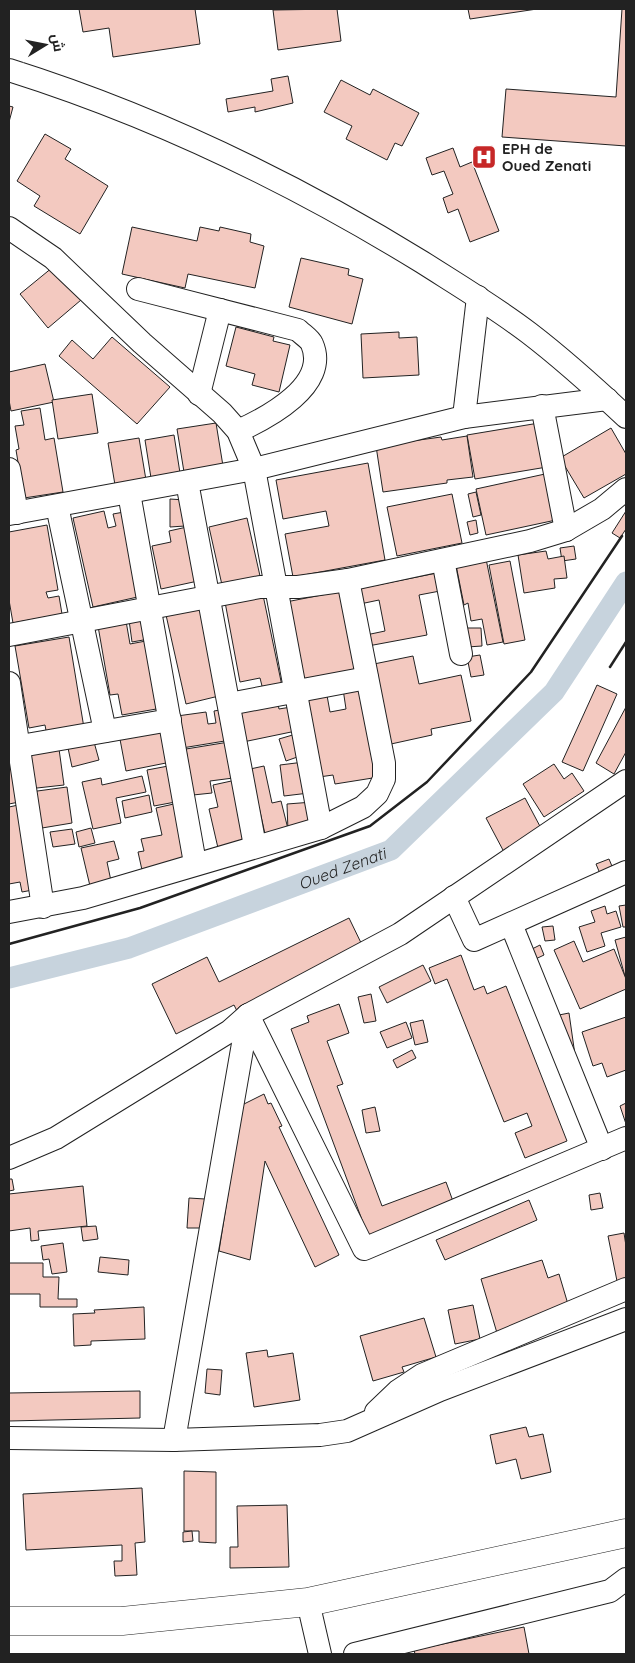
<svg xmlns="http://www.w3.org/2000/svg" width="635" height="1663" viewBox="0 0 635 1663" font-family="Quicksand,Cairo,sans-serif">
	<rect width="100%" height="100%" fill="#fff"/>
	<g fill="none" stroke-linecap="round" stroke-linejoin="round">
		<!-- canal -->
		<path stroke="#c7d3dd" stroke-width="21" id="s1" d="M9,978L129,948L391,850L554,692L626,582"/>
	</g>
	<!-- building -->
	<g fill="#f3c9c0" stroke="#222">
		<polygon points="79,9 195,9 200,44 113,57 109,28 83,32"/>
		<polygon points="337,9 341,41 278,50 273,10"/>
		<polygon points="468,9 537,9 470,19"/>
		<polygon points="622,9 626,9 626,146 502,137 506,89 616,97"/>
		<polygon points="288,76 293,103 255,112 255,107 228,112 226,99 273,91 271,79"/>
		<polygon points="341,80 370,95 373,89 419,113 402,146 395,143 387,160 346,139 352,126 324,112"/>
		<polygon points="9,106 13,107 9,122"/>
		<polygon points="45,134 71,149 65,159 108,186 80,234 34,206 40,196 17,181"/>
		<polygon points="453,148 460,167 472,162 499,231 470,242 458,209 448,213 443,198 453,194 444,171 432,175 426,158"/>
		<polygon points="132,227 197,241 200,227 219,231 220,227 251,234 250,242 264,246 255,288 188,274 185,288 122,274"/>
		<polygon points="301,258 349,269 348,275 363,279 352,324 289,307"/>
		<polygon points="53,267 81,300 48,328 20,294"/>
		<polygon points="236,327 274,337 273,341 290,345 279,392 252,385 255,374 226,366"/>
		<polygon points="399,332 399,338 417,337 419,375 363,378 361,334"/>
		<polygon points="112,337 170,387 137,424 59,356 72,340 93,359"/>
		<polygon points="45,364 54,402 11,411 9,400 9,372"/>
		<polygon points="92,394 98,433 58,439 52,400"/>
		<polygon points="40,408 45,440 54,438 63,492 24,498 16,450 19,449 15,426 24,425 21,411"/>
		<polygon points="216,423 223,466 184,472 177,429"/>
		<polygon points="539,423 547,467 475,479 467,435"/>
		<polygon points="611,428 626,454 626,474 584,498 560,458"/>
		<polygon points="174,435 180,473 151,478 145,440"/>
		<polygon points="467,436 473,477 447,480 447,483 383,492 376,446 441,437 442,440"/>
		<polygon points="139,438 146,480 115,485 108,443"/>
		<polygon points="368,463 385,560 293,577 285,534 329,526 326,511 283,519 276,480"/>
		<polygon points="545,474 556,520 486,535 476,489"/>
		<polygon points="476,492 481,515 473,517 468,494"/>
		<polygon points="452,494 462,543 397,556 387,507"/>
		<polygon points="170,499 185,500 185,526 170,527"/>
		<polygon points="104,511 108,528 116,526 113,514 124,512 142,596 93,607 73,518"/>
		<polygon points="626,511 626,529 620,538 612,533"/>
		<polygon points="247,518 260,576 222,585 209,527"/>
		<polygon points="476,520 478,533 470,535 467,522"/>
		<polygon points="47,525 58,590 46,592 48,598 59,596 62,614 13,623 9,600 9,532"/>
		<polygon points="187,527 198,581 161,589 152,546 171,542 169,531"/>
		<polygon points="574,546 576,559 562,561 560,548"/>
		<polygon points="546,551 548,559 564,556 567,578 554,579 555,588 524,593 518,555"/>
		<polygon points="485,554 503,642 487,645 482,619 471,621 468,603 464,605 455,560"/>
		<polygon points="510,561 525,640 504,644 489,565"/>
		<polygon points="437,573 440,591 419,595 427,635 368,646 366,635 385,631 379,600 360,604 357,589"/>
		<polygon points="342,591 358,671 302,682 286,602"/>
		<polygon points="263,595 282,686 263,690 260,678 240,682 225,602"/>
		<polygon points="203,606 223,695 186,704 166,615"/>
		<polygon points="145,618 149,639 132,642 129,620"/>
		<polygon points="126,621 130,644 151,640 162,708 122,715 118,694 110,695 98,626"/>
		<polygon points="466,628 481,628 482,646 467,647"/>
		<polygon points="69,637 84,728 47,736 45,725 29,728 15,646"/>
		<polygon points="480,655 484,675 471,677 467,657"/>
		<polygon points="413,656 419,684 461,675 471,721 431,729 432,735 391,744 374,664"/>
		<polygon points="597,685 617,694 583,771 562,762"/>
		<polygon points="364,686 379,777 335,784 333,775 319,777 305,693 326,690 330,712 346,709 343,689"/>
		<polygon points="277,699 279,709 291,707 296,731 243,742 236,708"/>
		<polygon points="626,707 626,752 614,774 596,763"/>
		<polygon points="232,708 237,739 182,748 177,716 206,712 208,724 216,723 214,711"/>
		<polygon points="168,724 176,761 126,771 119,734"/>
		<polygon points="296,734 303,755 286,761 279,739"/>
		<polygon points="235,741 241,777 210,781 212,793 193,795 186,749"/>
		<polygon points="94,742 99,760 72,767 68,748"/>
		<polygon points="59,749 64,785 28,789 23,753"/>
		<polygon points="9,758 12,758 19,802 9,804"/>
		<polygon points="304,762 309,793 284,796 280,765"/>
		<polygon points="179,764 186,800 154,806 147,770"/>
		<polygon points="554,764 564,779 572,773 584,791 544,817 523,784"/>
		<polygon points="264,766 272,803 281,801 288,829 265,834 259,807 250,809 241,771"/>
		<polygon points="142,776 146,792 116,798 121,823 93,829 82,782 101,778 102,785"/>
		<polygon points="236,780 251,840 218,848 209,809 218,807 213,785"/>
		<polygon points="67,787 72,823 36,829 30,792"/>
		<polygon points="149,795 152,812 125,818 122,801"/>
		<polygon points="525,798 543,832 504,852 486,818"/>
		<polygon points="187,801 200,858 142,870 138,852 144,851 141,839 162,835 156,808"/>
		<polygon points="313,802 314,829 288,831 287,804"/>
		<polygon points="23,804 38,889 22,892 20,882 9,884 9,807"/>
		<polygon points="91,828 95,843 79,847 76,832"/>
		<polygon points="72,829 75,844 53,847 50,832"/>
		<polygon points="114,841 119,859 107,862 111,881 90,886 81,848"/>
		<polygon points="609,859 614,871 601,876 596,864"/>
		<polygon points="626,905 626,927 623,927 619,906"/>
		<polygon points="605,906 607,914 616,911 621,927 601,933 605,946 587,952 579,927 595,922 591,911"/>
		<polygon points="349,918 364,949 237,1011 234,1005 176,1034 152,984 207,957 219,982"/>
		<polygon points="553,926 555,940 545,941 542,927"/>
		<polygon points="626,937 626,980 615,940"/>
		<polygon points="574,941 583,962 614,949 626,979 626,989 580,1009 554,950"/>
		<polygon points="540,945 544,955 525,964 520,955"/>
		<polygon points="461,955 474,990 484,986 487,994 506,986 567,1141 525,1158 515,1133 532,1126 527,1113 504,1122 447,979 435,984 429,968"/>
		<polygon points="423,965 431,981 387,1003 379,987"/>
		<polygon points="371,994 376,1021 364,1023 358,997"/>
		<polygon points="339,1004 349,1033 327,1041 343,1084 337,1086 382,1206 446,1182 454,1204 368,1236 291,1029 309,1022 307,1016"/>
		<polygon points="569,1013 575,1055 549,1017"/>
		<polygon points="626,1017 626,1070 607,1077 602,1063 593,1066 582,1032"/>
		<polygon points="423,1020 428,1042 415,1045 410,1023"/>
		<polygon points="406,1022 412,1038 387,1048 380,1032"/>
		<polygon points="412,1050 416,1058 397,1068 393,1060"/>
		<polygon points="264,1094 268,1104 271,1103 282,1126 279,1127 339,1255 315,1267 265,1161 250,1260 219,1251 242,1105"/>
		<polygon points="626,1103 626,1124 620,1106"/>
		<polygon points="375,1107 380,1131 366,1133 362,1110"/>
		<polygon points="9,1179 12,1179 14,1190 9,1191"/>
		<polygon points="83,1186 87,1226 38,1231 39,1240 31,1241 30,1228 9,1231 9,1194"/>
		<polygon points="600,1193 603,1208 591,1210 589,1195"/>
		<polygon points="189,1198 205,1199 203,1228 187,1228"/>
		<polygon points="529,1200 537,1220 445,1260 436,1240"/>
		<polygon points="96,1226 98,1239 83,1241 81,1227"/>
		<polygon points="624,1233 626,1246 626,1289 619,1291 608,1236"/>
		<polygon points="63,1243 67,1272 52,1274 49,1259 43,1260 41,1246"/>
		<polygon points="100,1257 129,1260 128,1275 98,1272"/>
		<polygon points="542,1260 548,1278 559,1274 570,1311 497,1333 481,1279"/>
		<polygon points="9,1263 43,1263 43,1277 59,1277 58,1299 77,1299 77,1307 40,1307 40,1294 9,1294"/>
		<polygon points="473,1305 480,1339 455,1344 448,1310"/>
		<polygon points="144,1307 145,1339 91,1341 91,1345 74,1346 73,1314 95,1313 94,1310"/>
		<polygon points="424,1318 436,1357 402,1367 404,1372 373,1381 360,1336"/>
		<polygon points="267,1350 268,1357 293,1353 300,1400 254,1407 246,1353"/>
		<polygon points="207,1369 222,1370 220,1395 205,1393"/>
		<polygon points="140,1391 140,1418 9,1421 9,1393"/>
		<polygon points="526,1427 529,1437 543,1434 551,1472 521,1479 516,1459 496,1464 490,1435"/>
		<polygon points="184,1471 216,1472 216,1543 199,1542 199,1531 184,1531"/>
		<polygon points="142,1488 145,1542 135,1543 137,1575 115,1576 114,1561 122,1561 122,1545 26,1550 23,1494"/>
		<polygon points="287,1505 289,1567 230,1568 230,1547 238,1547 237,1506"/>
		<polygon points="192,1531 193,1541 183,1542 183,1532"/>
		<polygon points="524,1627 529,1654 415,1654 414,1650"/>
	</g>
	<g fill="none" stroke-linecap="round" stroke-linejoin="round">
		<defs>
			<g id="minor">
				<path d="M9,70C155,116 292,182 422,262C458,285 495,307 529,333C563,359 595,388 626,417"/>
				<polyline points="9,228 53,258 142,343 222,413 238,431 254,469 321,828"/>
				<path d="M138,289L298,330C303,335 310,339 312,344C330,385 267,418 238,431"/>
				<polyline points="199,394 220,310"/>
				<polyline points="542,406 566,530"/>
				<polyline points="464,417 478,297"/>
				<polyline points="9,469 17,513"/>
				<polyline points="187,482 255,846"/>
				<polyline points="129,493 195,863"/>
				<polyline points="57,506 105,731"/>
				<polyline points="9,514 254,469 464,417 607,399"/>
				<polyline points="443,560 461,654"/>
				<polyline points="9,635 260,587 298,587 348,580 530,541 566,530 602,509 626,489"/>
				<polyline points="9,683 43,907"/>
				<polyline points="229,704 367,678"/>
				<polyline points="9,748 170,720"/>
				<polyline points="454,897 474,940 626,872"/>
				<polyline points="9,912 83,898 321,828 363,807 377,794 384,779 384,763 348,580"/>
				<polyline points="511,924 602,1149"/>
				<polyline points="248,1015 364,1249 626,1138"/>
				<polyline points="9,1158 56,1138 230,1031 248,1015 400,934 626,781"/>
				<polyline points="376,1412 398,1391 422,1375 626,1289"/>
				<polyline points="9,1438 174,1440 320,1435 347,1431 440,1390 626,1319"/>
				<polyline points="174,1440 248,1015"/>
				<polyline points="308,1602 320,1654"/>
				<polyline points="355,1654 610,1591 626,1579"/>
			</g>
			<polyline id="major" points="9,1621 122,1621 308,1602 626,1533"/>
		</defs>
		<!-- minor casing -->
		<use href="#minor" stroke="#222" stroke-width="24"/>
		<!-- major casing -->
		<use href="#major" stroke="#222" stroke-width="29"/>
		<!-- minor -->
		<use href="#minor" stroke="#fff" stroke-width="22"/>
		<!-- major -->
		<use href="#major" stroke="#fff" stroke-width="28"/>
		<!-- wall -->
		<g stroke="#222" stroke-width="2.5">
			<polyline points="610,667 626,642"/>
			<polyline points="9,944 140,908 370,826 427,782 531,672 622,536"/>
		</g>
	</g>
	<!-- icons -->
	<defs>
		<symbol id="hospital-square" viewBox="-11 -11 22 22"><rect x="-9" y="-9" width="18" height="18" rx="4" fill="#c62828" stroke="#fff"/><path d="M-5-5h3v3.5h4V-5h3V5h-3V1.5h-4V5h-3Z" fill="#fff"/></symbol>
	</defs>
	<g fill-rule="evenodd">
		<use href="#hospital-square" x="470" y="143" width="28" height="28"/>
	</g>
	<g text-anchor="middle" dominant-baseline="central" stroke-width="4" stroke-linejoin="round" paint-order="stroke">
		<!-- poi labels -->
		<g font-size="15" font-weight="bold" fill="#222" stroke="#fff" text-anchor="start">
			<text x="502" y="148">EPH de<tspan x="502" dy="17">Oued Zenati</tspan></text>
		</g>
		<!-- water labels -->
		<g font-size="16" font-style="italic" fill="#222" stroke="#fff">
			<text stroke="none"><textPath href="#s1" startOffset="351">Oued Zenati</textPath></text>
		</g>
	</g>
	<!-- border -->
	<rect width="635" height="1663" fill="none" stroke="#222222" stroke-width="20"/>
	<!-- north arrow -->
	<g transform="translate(45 45) rotate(80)" stroke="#ffffff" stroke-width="4" paint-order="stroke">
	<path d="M0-4L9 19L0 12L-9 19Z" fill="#222222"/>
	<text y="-8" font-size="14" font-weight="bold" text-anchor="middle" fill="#222222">ش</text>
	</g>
</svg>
